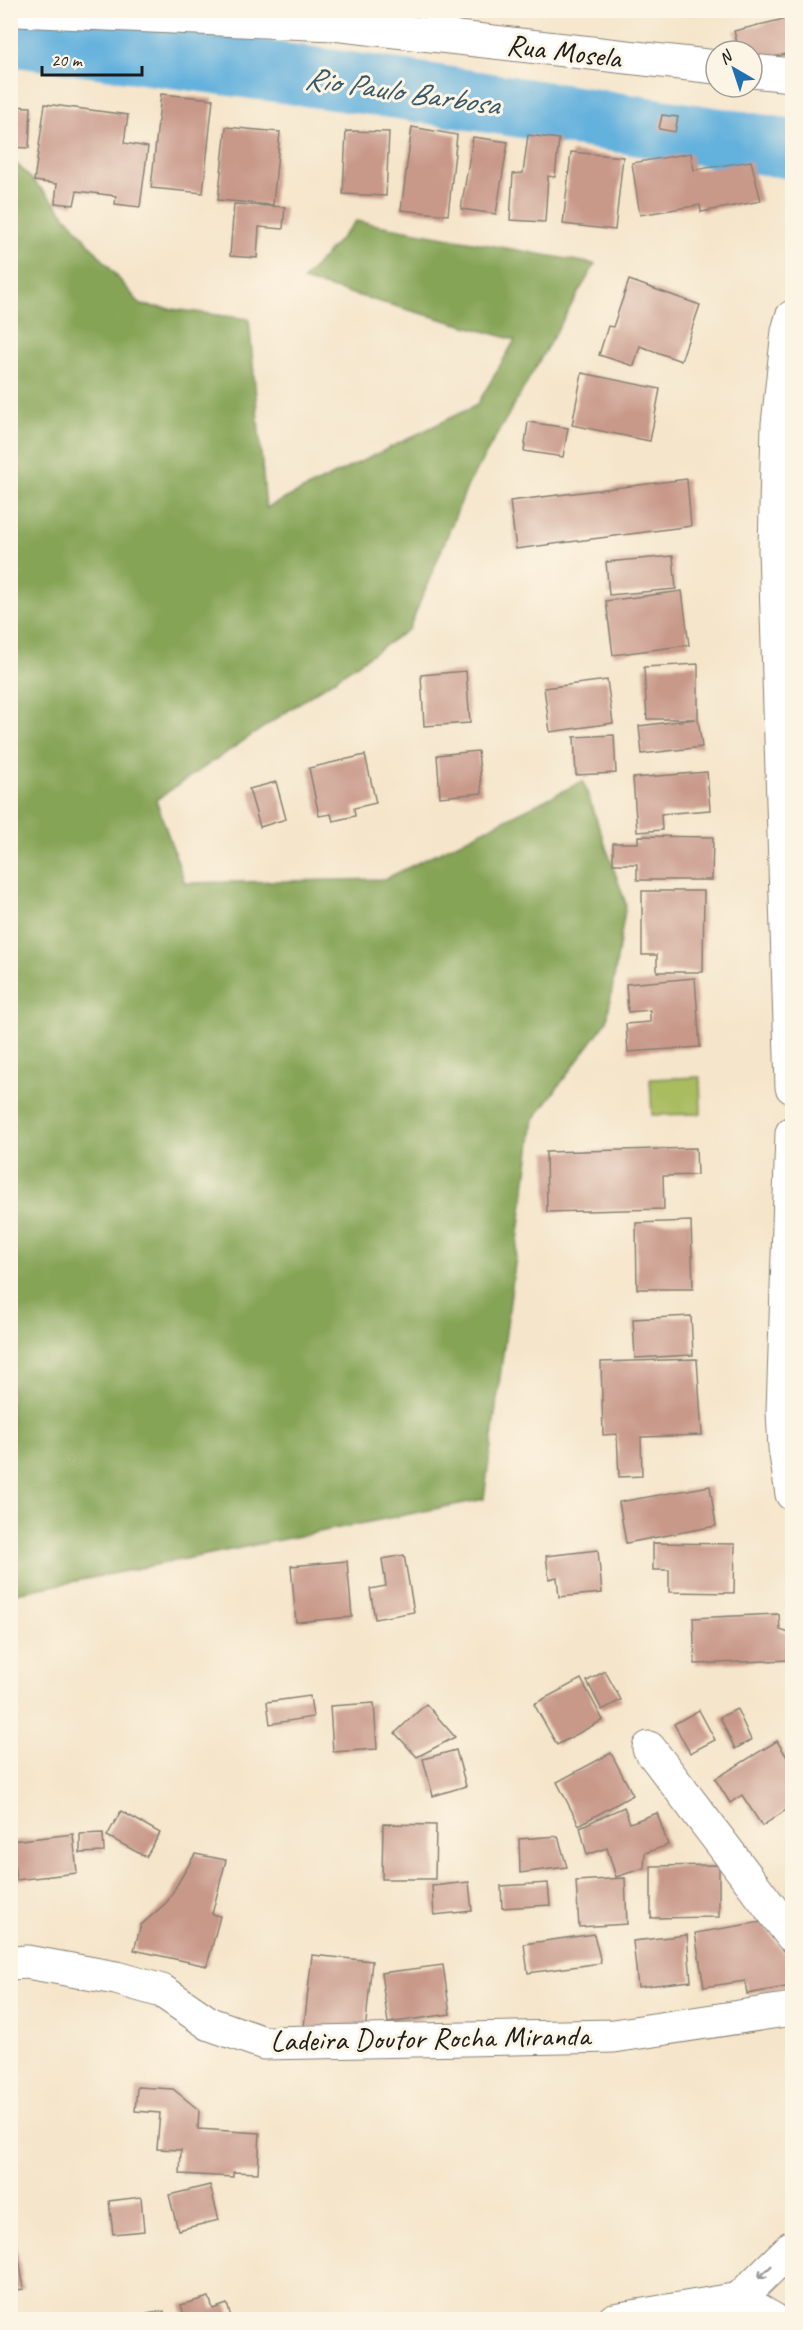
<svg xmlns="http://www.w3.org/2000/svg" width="803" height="2330" viewBox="0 0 803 2330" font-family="Caveat,sans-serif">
	<rect width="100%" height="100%" fill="#fcf5e5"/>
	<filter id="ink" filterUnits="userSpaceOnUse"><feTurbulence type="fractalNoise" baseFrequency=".0167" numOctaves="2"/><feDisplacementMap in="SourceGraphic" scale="12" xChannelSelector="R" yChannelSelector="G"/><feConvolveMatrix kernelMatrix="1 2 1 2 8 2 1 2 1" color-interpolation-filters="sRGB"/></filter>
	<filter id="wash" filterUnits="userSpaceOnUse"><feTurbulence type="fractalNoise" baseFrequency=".008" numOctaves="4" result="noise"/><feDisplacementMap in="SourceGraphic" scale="24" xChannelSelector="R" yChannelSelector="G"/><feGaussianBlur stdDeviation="1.35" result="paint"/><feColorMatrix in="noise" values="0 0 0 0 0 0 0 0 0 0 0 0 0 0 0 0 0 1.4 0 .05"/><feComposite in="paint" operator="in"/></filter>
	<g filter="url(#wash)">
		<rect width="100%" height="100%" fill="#f5e5ca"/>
		<!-- green -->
		<polygon fill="#a9bc60" stroke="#626c3e" stroke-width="1.5" points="700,1077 701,1114 652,1115 650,1079"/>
		<!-- forest -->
		<polygon fill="#86a456" stroke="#516039" stroke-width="1.5" points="10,157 55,203 141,305 249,319 266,508 477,405 515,340 303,280 356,221 595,264 468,485 409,629 156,800 185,883 385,879 583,781 626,904 607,1021 534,1119 484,1499 11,1594"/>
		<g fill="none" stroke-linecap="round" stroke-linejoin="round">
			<!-- river -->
			<polyline stroke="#63b1dd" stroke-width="60" points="10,36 378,86 792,149"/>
		</g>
		<g id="blocks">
			<!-- building -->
			<g fill="#c89889">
				<polygon points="792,17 792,53 752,61 752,51 739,51 734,31"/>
				<polygon points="161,94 213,99 203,193 151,188"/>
				<polygon points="45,104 128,115 124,143 148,147 140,207 115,204 116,196 77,191 74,205 55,203 57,184 34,181"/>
				<polygon points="10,106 31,107 29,148 10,147"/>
				<polygon points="662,115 678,117 675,132 659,129"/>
				<polygon points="226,127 280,132 273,205 218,200"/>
				<polygon points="412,127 457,135 448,215 401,210"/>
				<polygon points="346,131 389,132 386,196 343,194"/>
				<polygon points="528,135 559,139 555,177 548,176 545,222 510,220 513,174 523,173"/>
				<polygon points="473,137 508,142 496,214 461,209"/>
				<polygon points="571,152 623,157 615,230 563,224"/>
				<polygon points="691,153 694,170 751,161 761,201 701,212 700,205 640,215 632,163"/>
				<polygon points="234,204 285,207 283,229 259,227 257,258 230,256"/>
				<polygon points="629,280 700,305 681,361 640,346 634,366 599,355 608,326 613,327"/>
				<polygon points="582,373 660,389 650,441 572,425"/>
				<polygon points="528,422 568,428 563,457 524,451"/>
				<polygon points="687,479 691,526 516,549 510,501"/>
				<polygon points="673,556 676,589 609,595 606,562"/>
				<polygon points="682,591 689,645 613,655 606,601"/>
				<polygon points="698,664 698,718 702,747 642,754 639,726 696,719 647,719 644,667"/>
				<polygon points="466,671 470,723 424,726 421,675"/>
				<polygon points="607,680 613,723 550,732 544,688"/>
				<polygon points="614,735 616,773 576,775 574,737"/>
				<polygon points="478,751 482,793 440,797 437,755"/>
				<polygon points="365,755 376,803 354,808 355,816 333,821 331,814 319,816 309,768"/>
				<polygon points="707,772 710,810 661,814 662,830 637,832 633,778"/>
				<polygon points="276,782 286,819 260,827 249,789"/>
				<polygon points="638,836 713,837 712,880 637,880 637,864 613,864 613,843 638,843"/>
				<polygon points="642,891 704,891 703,972 657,972 657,955 642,955"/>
				<polygon points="695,978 700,1047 628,1052 626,1024 650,1022 650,1010 628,1012 626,984"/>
				<polygon points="696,1148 697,1175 663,1176 664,1209 547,1212 546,1152"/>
				<polygon points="691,1221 693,1289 637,1289 636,1223"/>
				<polygon points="691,1316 693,1355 635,1358 633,1319"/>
				<polygon points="697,1359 702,1435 641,1437 642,1476 619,1477 617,1434 603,1435 601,1362"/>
				<polygon points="710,1486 716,1526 626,1543 619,1502"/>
				<polygon points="653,1543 735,1544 734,1593 669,1592 669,1570 653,1570"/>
				<polygon points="598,1550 602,1593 559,1597 557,1577 549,1579 546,1556"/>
				<polygon points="404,1555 414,1612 375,1619 370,1589 386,1586 382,1559"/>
				<polygon points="347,1561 352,1617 296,1622 291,1566"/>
				<polygon points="779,1614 780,1630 789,1633 790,1660 695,1664 693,1618"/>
				<polygon points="605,1671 621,1700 602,1710 587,1681"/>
				<polygon points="581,1679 603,1720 557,1745 534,1704"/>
				<polygon points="310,1696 313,1717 270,1724 267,1702"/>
				<polygon points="374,1703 377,1749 333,1752 330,1706"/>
				<polygon points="426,1704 455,1737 417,1757 395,1733"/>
				<polygon points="737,1709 751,1740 735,1749 720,1717"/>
				<polygon points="699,1710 715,1740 690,1753 674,1724"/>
				<polygon points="777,1741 792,1765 792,1806 762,1826 742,1795 730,1803 715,1779"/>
				<polygon points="456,1750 466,1786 433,1796 423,1759"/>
				<polygon points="611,1753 633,1795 579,1825 557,1782"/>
				<polygon points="624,1807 630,1823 657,1813 668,1845 645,1853 644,1868 616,1877 607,1848 587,1855 580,1827"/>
				<polygon points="121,1811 160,1833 146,1857 107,1836"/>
				<polygon points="383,1824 436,1825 435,1879 382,1879"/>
				<polygon points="103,1833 104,1852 80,1853 80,1834"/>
				<polygon points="73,1834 77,1873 16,1880 12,1841"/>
				<polygon points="558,1836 567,1867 520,1873 519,1839"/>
				<polygon points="195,1854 226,1860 212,1914 220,1916 207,1966 134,1950 141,1925 167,1902"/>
				<polygon points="719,1865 719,1917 651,1918 651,1866"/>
				<polygon points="625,1878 627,1924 579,1927 576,1881"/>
				<polygon points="469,1882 472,1911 434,1915 432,1886"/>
				<polygon points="548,1883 550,1905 502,1908 501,1886"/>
				<polygon points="761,1922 785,1953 791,1986 747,1994 745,1981 704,1987 695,1933"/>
				<polygon points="594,1934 601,1963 528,1973 524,1944"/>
				<polygon points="687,1935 691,1981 638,1987 633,1941"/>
				<polygon points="312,1955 372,1961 365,2033 304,2027"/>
				<polygon points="443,1965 450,2014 388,2023 381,1973"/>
				<polygon points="137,2087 173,2089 199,2110 198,2129 260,2133 258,2173 233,2172 233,2177 180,2174 181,2150 157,2149 160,2113 135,2111"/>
				<polygon points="210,2185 219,2220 178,2230 169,2195"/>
				<polygon points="141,2197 144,2231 113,2234 109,2201"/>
				<polygon points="10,2204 24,2289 10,2291"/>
				<polygon points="209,2297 213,2309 227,2304 232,2320 186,2320 181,2305"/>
				<polygon points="164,2311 165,2320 122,2320 121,2318"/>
			</g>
		</g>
	</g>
	<g filter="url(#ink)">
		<use href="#blocks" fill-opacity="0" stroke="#888073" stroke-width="1.5"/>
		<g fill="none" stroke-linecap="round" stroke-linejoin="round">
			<defs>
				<g id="minor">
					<polyline points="649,1748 792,1936"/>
					<polyline points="10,1963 27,1962 116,1978 162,1991 210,2024 264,2043 614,2036 792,2009"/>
					<polyline points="614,2320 739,2299 774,2320"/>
				</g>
				<g id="tertiary">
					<polyline points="17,10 333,24 716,67"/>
					<polyline points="752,71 792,75"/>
				</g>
				<g id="primary">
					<polyline points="792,317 788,331 778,424 775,550 792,1087"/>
					<polyline points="792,1133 783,1412 785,1448 792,1494"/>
					<polyline points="729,2320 739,2299 792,2247"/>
				</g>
			</defs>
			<!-- minor casing -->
			<use href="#minor" stroke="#888073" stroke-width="35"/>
			<!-- tertiary casing -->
			<use href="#tertiary" stroke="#888073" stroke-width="35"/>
			<!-- primary casing -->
			<use href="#primary" stroke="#888073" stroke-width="35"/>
			<!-- minor -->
			<use href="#minor" stroke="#fff" stroke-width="33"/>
			<!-- tertiary -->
			<use href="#tertiary" stroke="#fff" stroke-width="33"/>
			<!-- primary -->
			<use href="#primary" stroke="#fff" stroke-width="33"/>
		</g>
		<!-- one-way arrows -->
		<defs><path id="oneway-shaft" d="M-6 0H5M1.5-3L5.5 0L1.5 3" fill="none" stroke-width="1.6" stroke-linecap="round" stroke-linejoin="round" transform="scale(1.5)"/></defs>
		<use stroke="#999" href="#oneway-shaft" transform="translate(765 2272) rotate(136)"/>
	</g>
	<g text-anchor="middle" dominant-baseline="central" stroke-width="6" stroke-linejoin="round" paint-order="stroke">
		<!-- street labels -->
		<g font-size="30" fill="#1c1c1c" stroke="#fcf5e5">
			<text transform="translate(564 51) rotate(7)">Rua Mosela</text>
			<text transform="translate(430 2038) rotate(-1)">Ladeira Doutor Rocha Miranda</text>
		</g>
		<!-- water labels -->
		<g font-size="32" font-style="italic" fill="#385869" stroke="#fcf5e5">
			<text transform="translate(402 91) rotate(8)">Rio Paulo Barbosa</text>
		</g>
	</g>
	<!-- margin -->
	<rect width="803" height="2330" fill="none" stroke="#fcf5e5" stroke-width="36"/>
	<!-- north arrow -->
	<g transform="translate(734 69) rotate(321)"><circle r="28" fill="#fcf5e5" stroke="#a29e95" stroke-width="1.5"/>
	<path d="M0-4.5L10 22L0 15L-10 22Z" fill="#1f6fb2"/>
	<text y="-9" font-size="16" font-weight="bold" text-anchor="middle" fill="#1c1c1c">N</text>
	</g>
	<!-- scale -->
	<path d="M42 66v9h100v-9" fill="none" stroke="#1c1c1c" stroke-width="3"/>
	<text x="51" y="66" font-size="18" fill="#1c1c1c" stroke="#fcf5e5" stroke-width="4.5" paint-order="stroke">20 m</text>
</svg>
